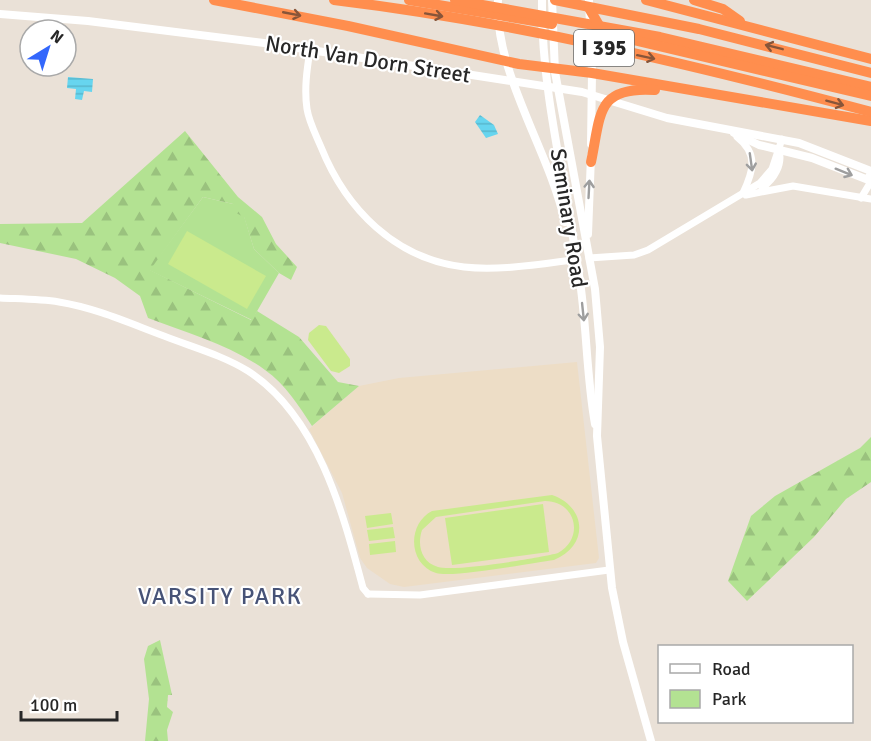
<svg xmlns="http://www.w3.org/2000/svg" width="871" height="741" viewBox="0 0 871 741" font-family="Signika,sans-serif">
	<defs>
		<pattern id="forest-firs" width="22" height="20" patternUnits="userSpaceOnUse" patternTransform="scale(1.5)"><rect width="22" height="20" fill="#b3e292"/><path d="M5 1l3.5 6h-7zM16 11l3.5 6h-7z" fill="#9ac27e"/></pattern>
		<pattern id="water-rules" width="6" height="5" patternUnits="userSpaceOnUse" patternTransform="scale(1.5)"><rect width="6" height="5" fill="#67d5ef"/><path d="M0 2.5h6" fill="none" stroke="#59b7cd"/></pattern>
	</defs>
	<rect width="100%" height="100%" fill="#eae1d7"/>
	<!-- education -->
	<polygon fill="#edddc6" points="577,362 599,558 596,563 404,587 390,584 367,568 360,558 342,493 309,429 359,386 399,378"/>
	<!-- green -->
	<polygon fill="#b3e292" points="203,197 233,204 244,216 254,249 279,273 252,320 149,270"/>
	<!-- forest -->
	<g fill="url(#forest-firs)">
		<path d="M185,131L238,197L262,217L276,244L297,267L291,280L279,273L254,249L244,217L234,212L233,204L203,197L150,270L251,320L257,311L299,337L338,382L359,386L312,426C299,406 285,384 265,370C231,345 187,333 148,318L140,296L115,278L76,259L0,243V224L82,223Z"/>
		<polygon points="871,437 871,482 846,499 814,537 747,601 728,581 751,516 775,496 860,448"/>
		<polygon points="160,640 172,695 168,695 167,707 173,712 167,730 168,741 145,741 149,699 144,659 148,646"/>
	</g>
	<!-- pitch -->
	<g fill="#caea8d" fill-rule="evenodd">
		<polygon points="187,231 266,276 247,309 168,264"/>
		<polygon points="319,325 326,326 350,359 350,366 339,373 331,371 308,340 309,333"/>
		<path d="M552,495C587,507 589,546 554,560C532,563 453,578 436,573C408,564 407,524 432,511ZM545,501C576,501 585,538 558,553C540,558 454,572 438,567C421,562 417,545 422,530L436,517Z"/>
		<polygon points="543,504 549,552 452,565 445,518"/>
		<polygon points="391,513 393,524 367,528 365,516"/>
		<polygon points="393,527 395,538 369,541 367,530"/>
		<polygon points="395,541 396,552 370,555 369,544"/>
	</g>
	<!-- water -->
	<g fill="url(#water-rules)">
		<polygon points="68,77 93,79 92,92 84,91 82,100 75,99 76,89 67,88"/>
		<polygon points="480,115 494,125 498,134 486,138 475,122"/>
	</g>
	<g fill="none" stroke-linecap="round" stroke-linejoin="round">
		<!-- tertiary -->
		<g stroke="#fff" stroke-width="7">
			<path d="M310,50C307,69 304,89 307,109C309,122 316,135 321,147C346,209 395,259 464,267C500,271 538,264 574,260"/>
			<path d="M737,137C759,154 753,172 743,193"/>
			<path d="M762,188C774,179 783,165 779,150"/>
			<polyline points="746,195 793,186 871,199"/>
			<polyline points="861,198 870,183 869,176"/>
			<polyline points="589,258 634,255 648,250 760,183 772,169 782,139"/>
			<path d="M0,298C20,299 40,299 59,302C96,308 129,323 164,336C192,347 222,355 248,371C318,416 343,513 363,588L368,594"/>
			<polyline points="368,594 420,595 609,570"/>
		</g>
		<!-- secondary -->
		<g stroke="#fff" stroke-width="8">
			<path d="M498,0C494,72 549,150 565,222"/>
			<path d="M542,0C541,92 566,184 579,275C587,324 586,374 595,424"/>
			<polyline points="552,0 555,72 595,289 600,347 597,436 612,588 623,642 651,741"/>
			<polyline points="589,0 592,73 591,144"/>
			<polyline points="0,14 88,21 272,44 582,92 667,118 799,143 871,171"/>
			<polyline points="734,133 759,145 812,158 871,181"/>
			<polyline points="588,234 591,156"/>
		</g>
		<!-- motorway -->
		<g stroke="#ff8e4e" stroke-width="10">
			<polyline points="214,0 348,26 519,64 592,73 871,121"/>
			<path d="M334,0C515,22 695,65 871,112"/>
			<polyline points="409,0 552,24"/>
			<polyline points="455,0 660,37 871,87"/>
			<polyline points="555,0 699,29 871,73"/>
			<polyline points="646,0 871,59"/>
			<polyline points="694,0 723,9 740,21"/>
			<polyline points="589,8 600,27 612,35 871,96"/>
			<path d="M591,162C601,114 596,86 655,90"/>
		</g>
	</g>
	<!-- one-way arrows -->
	<defs><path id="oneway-shaft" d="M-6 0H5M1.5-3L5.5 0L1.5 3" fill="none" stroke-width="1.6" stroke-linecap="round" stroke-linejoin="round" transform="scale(1.5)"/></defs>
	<g stroke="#885539">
		<use href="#oneway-shaft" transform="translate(292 14) rotate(11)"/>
		<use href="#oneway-shaft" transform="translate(434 15) rotate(10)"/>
		<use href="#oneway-shaft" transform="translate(774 47) rotate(-166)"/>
		<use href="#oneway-shaft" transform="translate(646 57) rotate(12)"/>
		<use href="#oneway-shaft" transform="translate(835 103) rotate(15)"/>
	</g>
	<g stroke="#9e9e9e">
		<use href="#oneway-shaft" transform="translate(751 162) rotate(82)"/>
		<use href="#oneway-shaft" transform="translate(844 172) rotate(22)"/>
		<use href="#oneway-shaft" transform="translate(589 189) rotate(-87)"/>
		<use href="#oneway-shaft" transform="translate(583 312) rotate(84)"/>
	</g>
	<g text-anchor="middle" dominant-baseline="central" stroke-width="4.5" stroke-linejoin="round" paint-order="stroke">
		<!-- shield labels -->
		<rect fill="#fff" stroke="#686868" stroke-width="1.5" x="574" y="30" width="60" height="36" rx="4.5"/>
		<g font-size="21" font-weight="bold" fill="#272727">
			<text x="604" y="48">I 395</text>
		</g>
		<!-- street labels -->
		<g font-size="22" fill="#272727" stroke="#fff">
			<text transform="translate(368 59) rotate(9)">North Van Dorn Street</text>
			<text transform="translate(569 218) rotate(81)">Seminary Road</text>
		</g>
		<!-- neighbourhood labels -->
		<g font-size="24" letter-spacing="1.5" fill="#475377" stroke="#fff">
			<text x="220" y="596">VARSITY PARK</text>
		</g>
	</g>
	<!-- legend -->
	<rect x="658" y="645" width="195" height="78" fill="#ffffff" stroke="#a9a9a9" stroke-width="1.5"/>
	<rect x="670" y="664" width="30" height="9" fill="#ffffff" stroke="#a9a9a9" stroke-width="1.5"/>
	<text x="712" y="675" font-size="18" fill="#272727">Road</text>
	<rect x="670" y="690" width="30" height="18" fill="#b3e292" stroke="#a9a9a9" stroke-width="1.5"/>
	<text x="712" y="705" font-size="18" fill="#272727">Park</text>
	<!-- north arrow -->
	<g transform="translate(48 48) rotate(38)"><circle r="28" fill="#ffffff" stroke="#a9a9a9" stroke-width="1.5"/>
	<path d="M0-4.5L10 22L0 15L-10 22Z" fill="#3367fc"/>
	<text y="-9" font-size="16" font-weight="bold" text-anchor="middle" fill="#272727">N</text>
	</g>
	<!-- scale -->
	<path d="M21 711v9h96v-9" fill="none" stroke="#272727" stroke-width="3"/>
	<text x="30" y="711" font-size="18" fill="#272727" stroke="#ffffff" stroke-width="4.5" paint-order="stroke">100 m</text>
</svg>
